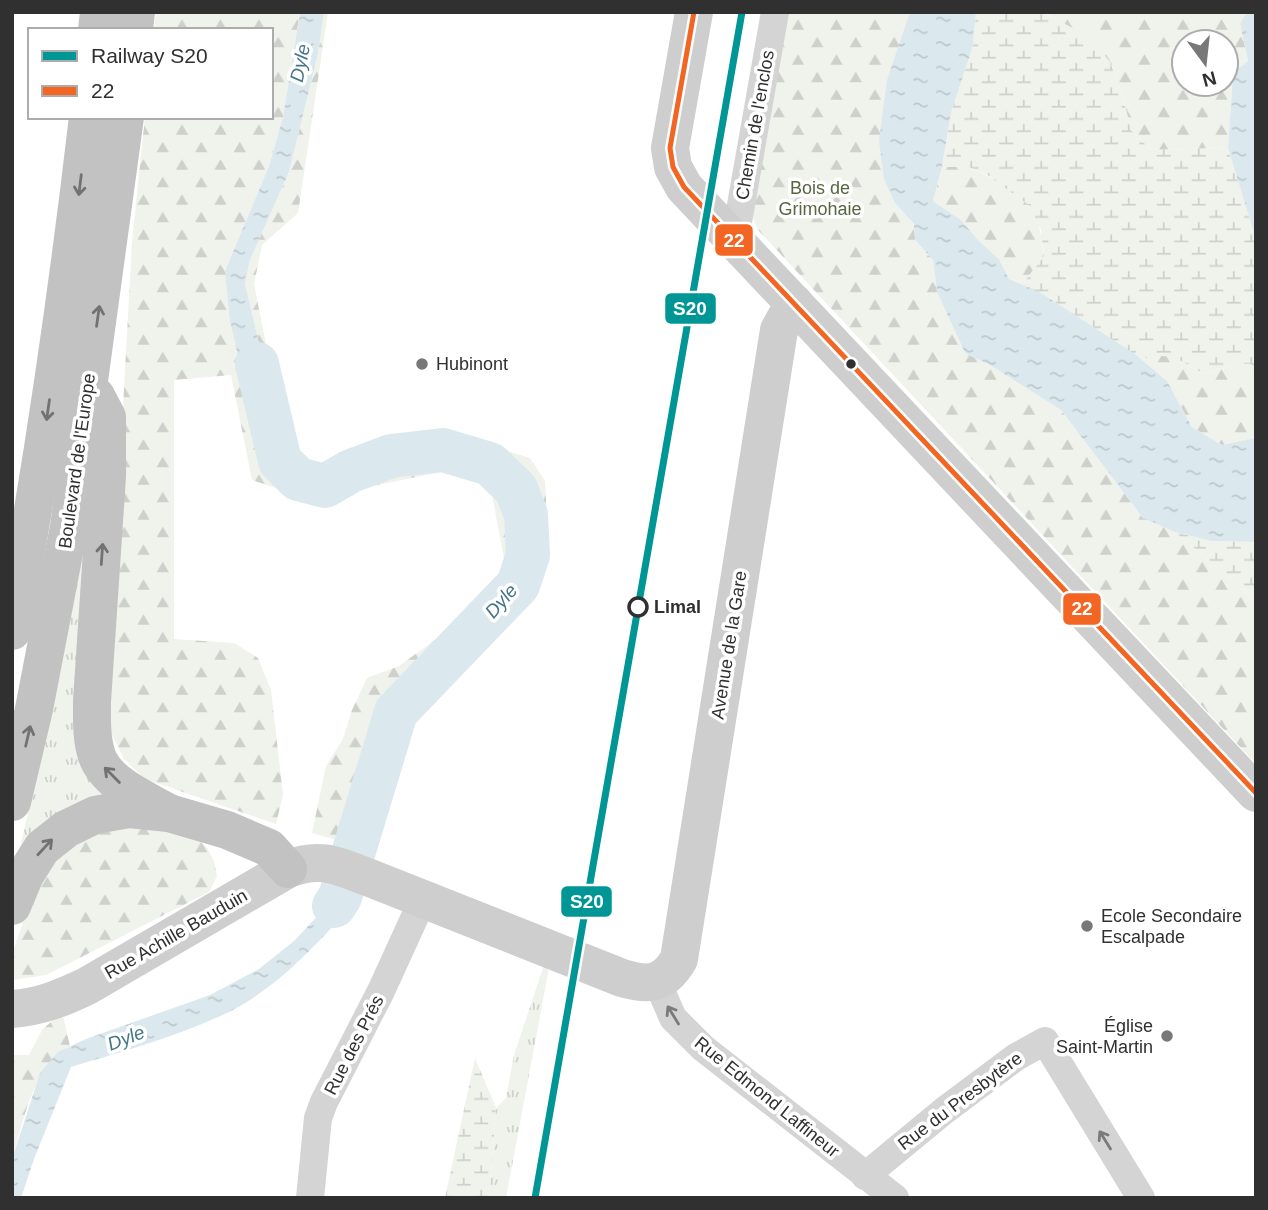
<svg xmlns="http://www.w3.org/2000/svg" width="1268" height="1210" viewBox="0 0 1268 1210" font-family="Arial,sans-serif">
	<defs>
		<pattern id="grass-tufts" width="24" height="20" patternUnits="userSpaceOnUse" patternTransform="scale(1.75)"><rect width="24" height="20" fill="#f0f2ec"/><path d="M3 7l-1-3M5 7V3M7 7l1-3M15 17l-1-3M17 17v-4M19 17l1-3" fill="none" stroke="#ced0cb"/></pattern>
		<pattern id="forest-firs" width="22" height="20" patternUnits="userSpaceOnUse" patternTransform="scale(1.75)"><rect width="22" height="20" fill="#f0f2ec"/><path d="M5 1l3.5 6h-7zM16 11l3.5 6h-7z" fill="#ced0cb"/></pattern>
		<pattern id="wetland-marsh" width="20" height="14" patternUnits="userSpaceOnUse" patternTransform="scale(1.75)"><rect width="20" height="14" fill="#f0f2ec"/><path d="M1 5h8M5 5V1M11 12h8M15 12V8" fill="none" stroke="#ced0cb"/></pattern>
		<pattern id="water-ripples" width="26" height="14" patternUnits="userSpaceOnUse" patternTransform="scale(1.75)"><rect width="26" height="14" fill="#dbe9ee"/><path d="M2 4q2-2 4 0t4 0M15 11q2-2 4 0t4 0" fill="none" stroke="#bcc8cc"/></pattern>
	</defs>
	<rect width="100%" height="100%" fill="#fff"/>
	<!-- grass -->
	<g fill="url(#grass-tufts)">
		<polygon points="83,526 105,784 101,800 19,852 54,699"/>
		<polygon points="544,965 549,968 506,1198 489,1198 496,1108 506,1098 514,1055"/>
	</g>
	<!-- forest -->
	<g fill="url(#forest-firs)" fill-rule="evenodd">
		<polygon points="156,12 300,12 283,117 269,166 225,271 277,424 245,284 250,260 289,172 318,54 324,12 328,12 298,213 262,245 254,284 279,410 302,462 310,467 324,469 461,437 530,458 545,481 547,518 543,558 527,590 420,704 376,851 312,833 326,766 343,739 352,710 367,678 399,666 454,626 475,617 506,569 492,495 477,471 450,470 310,499 252,480 231,375 174,380 174,639 234,643 258,658 271,690 283,795 276,824 145,779 124,759 109,728 107,702 132,242 145,117 271,117 271,30 154,30"/>
		<polygon points="784,12 910,12 907,24 895,203 914,224 915,240 933,260 937,292 965,353 990,365 1061,410 1143,518 1175,532 1256,599 1256,764 758,230 752,215"/>
		<path d="M1042,12H1247L1240,23L1248,61L1233,73L1228,148L1151,150L1131,130L1122,94L1110,62L1051,16ZM1184,42H1226V84H1184Z"/>
		<path d="M967,166C983,173 1023,194 1032,208C1040,223 1042,240 1044,256L1025,281L1009,279L999,259L979,241L961,220L933,201L942,167Z"/>
		<polygon points="1157,354 1175,357 1204,374 1238,364 1251,364 1256,373 1255,439 1222,445 1192,427 1167,381 1141,359"/>
		<polygon points="113,820 196,837 207,848 214,861 217,876 209,892 46,975 12,980 12,954 35,887 51,858"/>
		<path d="M62,1012L70,1046C33,1064 24,1121 12,1159V1055H29L42,1030Z"/>
	</g>
	<!-- wetland -->
	<g fill="url(#wetland-marsh)">
		<path d="M976,12H1042L1090,37L1110,62L1122,94L1131,130L1151,150L1228,148L1256,240V373L1251,364H1238L1204,374C1180,360 1169,351 1141,359L1038,291L1009,279L1025,281L1044,256L1041,230L1030,206L989,176L967,166L942,167L951,113L973,46Z"/>
		<polygon points="1175,532 1211,541 1256,542 1256,599"/>
		<polygon points="475,1058 496,1108 489,1198 445,1198"/>
	</g>
	<!-- water -->
	<g fill="url(#water-ripples)">
		<polygon points="300,12 324,12 318,54 289,172 250,260 245,284 278,424 253,419 230,321 225,271 269,166 283,117"/>
		<polygon points="910,12 976,12 973,46 951,113 942,167 933,201 961,220 979,241 999,259 1009,279 1038,291 1135,354 1167,381 1192,427 1222,445 1256,438 1256,542 1211,541 1175,532 1143,518 1061,410 990,365 965,353 937,292 933,260 915,240 914,224 895,203 884,179 879,141 887,80"/>
		<polygon points="1247,12 1256,12 1256,240 1228,148 1233,73 1248,61 1240,23"/>
		<path d="M336,883L353,890C348,913 330,930 314,946C291,970 258,998 229,1012C179,1036 124,1051 71,1067L34,1159L21,1198H12V1159L40,1073L58,1052L86,1039L210,995L259,969L294,941L325,908Z"/>
	</g>
	<g fill="none" stroke-linecap="round" stroke-linejoin="round">
		<!-- river -->
		<polyline stroke="#dbe9ee" stroke-width="44" points="257,364 280,461 298,479 325,486 351,471 391,456 443,450 490,464 516,489 526,515 528,555 518,585 396,712 340,897 334,906"/>
		<!-- street -->
		<g stroke="#d4d4d4" stroke-width="28">
			<polyline points="731,236 738,222 775,12"/>
			<polyline points="657,981 673,1018 703,1048 895,1198"/>
			<polyline points="865,1176 945,1110 1016,1057 1045,1041 1141,1198"/>
			<polyline points="310,1198 318,1118 324,1102 381,991 423,899"/>
		</g>
		<!-- secondary -->
		<g stroke="#cecece" stroke-width="38">
			<polyline points="694,12 670,148 673,167 684,187 1256,793"/>
			<path d="M12,1009C40,1007 62,998 87,986L288,869C321,856 338,866 370,878L622,978C649,986 664,985 679,959L779,330L794,303"/>
		</g>
		<!-- highway -->
		<g stroke="#c2c2c2" stroke-width="38">
			<polyline points="97,30 99,12"/>
			<polyline points="134,30 136,12"/>
			<path d="M96,396L107,417V476L92,701C92,719 91,738 97,756C107,784 145,799 169,813"/>
			<path d="M12,631C43,461 68,289 88,117"/>
			<polyline points="12,802 34,709 69,527 125,117"/>
			<polyline points="12,906 25,875 42,848 66,829 95,815 129,809 169,813 227,830 269,848 288,869"/>
		</g>
		<defs>
			<polyline id="bus-1" points="694,12 670,148 673,167 684,187 1256,793"/>
		</defs>
		<!-- bus-1 casing -->
		<use href="#bus-1" stroke="#fff" stroke-width="10"/>
		<!-- bus-1 -->
		<use href="#bus-1" stroke="#f26522" stroke-width="5"/>
		<defs>
			<polyline id="rail-1" points="535,1198 742,12"/>
		</defs>
		<!-- rail-1 casing -->
		<use href="#rail-1" stroke="#fff" stroke-width="12"/>
		<!-- rail-1 -->
		<use href="#rail-1" stroke="#009696" stroke-width="7"/>
	</g>
	<!-- one-way arrows -->
	<defs><path id="oneway-shaft" d="M-6 0H5M1.5-3L5.5 0L1.5 3" fill="none" stroke-width="1.6" stroke-linecap="round" stroke-linejoin="round" transform="scale(1.75)"/></defs>
	<g stroke="#727272">
		<use href="#oneway-shaft" transform="translate(80 185) rotate(97)"/>
		<use href="#oneway-shaft" transform="translate(98 316) rotate(-82)"/>
		<use href="#oneway-shaft" transform="translate(48 410) rotate(98)"/>
		<use href="#oneway-shaft" transform="translate(102 554) rotate(-86)"/>
		<use href="#oneway-shaft" transform="translate(28 736) rotate(-77)"/>
		<use href="#oneway-shaft" transform="translate(112 775) rotate(-135)"/>
		<use href="#oneway-shaft" transform="translate(45 847) rotate(-47)"/>
	</g>
	<g stroke="#7a7a7a">
		<use href="#oneway-shaft" transform="translate(673 1015) rotate(-122)"/>
		<use href="#oneway-shaft" transform="translate(1105 1140) rotate(-122)"/>
	</g>
	<!-- markers -->
	<g fill="#787878" stroke="#fff" stroke-width="2.5">
		<circle cx="422" cy="364" r="7"/>
		<circle cx="1087" cy="926" r="7"/>
		<circle cx="1167" cy="1036" r="7"/>
	</g>
	<circle fill="#303030" stroke="#fff" stroke-width="2.5" cx="851" cy="364" r="6"/>
	<circle fill="#fff" stroke="#303030" stroke-width="3.5" cx="638" cy="607" r="9"/>
	<g text-anchor="middle" dominant-baseline="central" stroke-width="7" stroke-linejoin="round" paint-order="stroke">
		<!-- street labels -->
		<g font-size="18" fill="#303030" stroke="#fff">
			<text transform="translate(755 125) rotate(-80)">Chemin de l'enclos</text>
			<text transform="translate(77 461) rotate(-82)">Boulevard de l'Europe</text>
			<text transform="translate(729 645) rotate(-81)">Avenue de la Gare</text>
			<text transform="translate(176 934) rotate(-30)">Rue Achille Bauduin</text>
			<text transform="translate(354 1045) rotate(-63)">Rue des Prés</text>
			<text transform="translate(767 1097) rotate(39)">Rue Edmond Laffineur</text>
			<text transform="translate(960 1101) rotate(-37)">Rue du Presbytère</text>
		</g>
		<!-- park labels -->
		<g font-size="18" fill="#576741" stroke="#fff">
			<text x="820" y="188">Bois de<tspan x="820" dy="21">Grimohaie</tspan></text>
		</g>
		<!-- poi labels -->
		<g font-size="18" fill="#303030" stroke="#fff" text-anchor="start">
			<text x="436" y="364">Hubinont</text>
			<text x="1101" y="916">Ecole Secondaire<tspan x="1101" dy="21">Escalpade</tspan></text>
			<text x="1153" y="1026" text-anchor="end">Église<tspan x="1153" dy="21">Saint-Martin</tspan></text>
		</g>
		<!-- stop labels -->
		<g font-size="18" font-weight="bold" fill="#303030" stroke="#fff" text-anchor="start">
			<text x="654" y="607">Limal</text>
		</g>
		<!-- water labels -->
		<g font-size="19" font-style="italic" fill="#467789" stroke="#fff">
			<text transform="translate(300 63) rotate(-78)">Dyle</text>
			<text transform="translate(501 601) rotate(-49)">Dyle</text>
			<text transform="translate(126 1038) rotate(-21)">Dyle</text>
		</g>
	</g>
	<g stroke="#fff" stroke-width="2.5">
		<rect x="714" y="223" width="40" height="34" rx="7" fill="#f26522"/>
		<rect x="664" y="292" width="53" height="33" rx="7" fill="#009696"/>
		<rect x="1062" y="592" width="40" height="34" rx="7" fill="#f26522"/>
		<rect x="560" y="885" width="53" height="33" rx="7" fill="#009696"/>
	</g>
	<g font-size="19" text-anchor="middle" font-weight="bold" fill="#fff">
		<text x="734" y="247">22</text>
		<text x="690" y="315">S20</text>
		<text x="1082" y="615">22</text>
		<text x="587" y="908">S20</text>
	</g>
	<!-- border -->
	<rect width="1268" height="1210" fill="none" stroke="#303030" stroke-width="28"/>
	<!-- legend -->
	<rect x="28" y="28" width="245" height="91" fill="#ffffff" stroke="#acacac" stroke-width="2"/>
	<rect x="42" y="51" width="35" height="10" fill="#009696" stroke="#acacac" stroke-width="2"/>
	<text x="91" y="63" font-size="21" fill="#303030">Railway S20</text>
	<rect x="42" y="86" width="35" height="10" fill="#f26522" stroke="#acacac" stroke-width="2"/>
	<text x="91" y="98" font-size="21" fill="#303030">22</text>
	<!-- north arrow -->
	<g transform="translate(1205 63) rotate(165)"><circle r="33" fill="#ffffff" stroke="#acacac" stroke-width="2"/>
	<path d="M0-5L12 26L0 18L-12 26Z" fill="#787878"/>
	<text y="-10" font-size="19" font-weight="bold" text-anchor="middle" fill="#303030">N</text>
	</g>
</svg>
